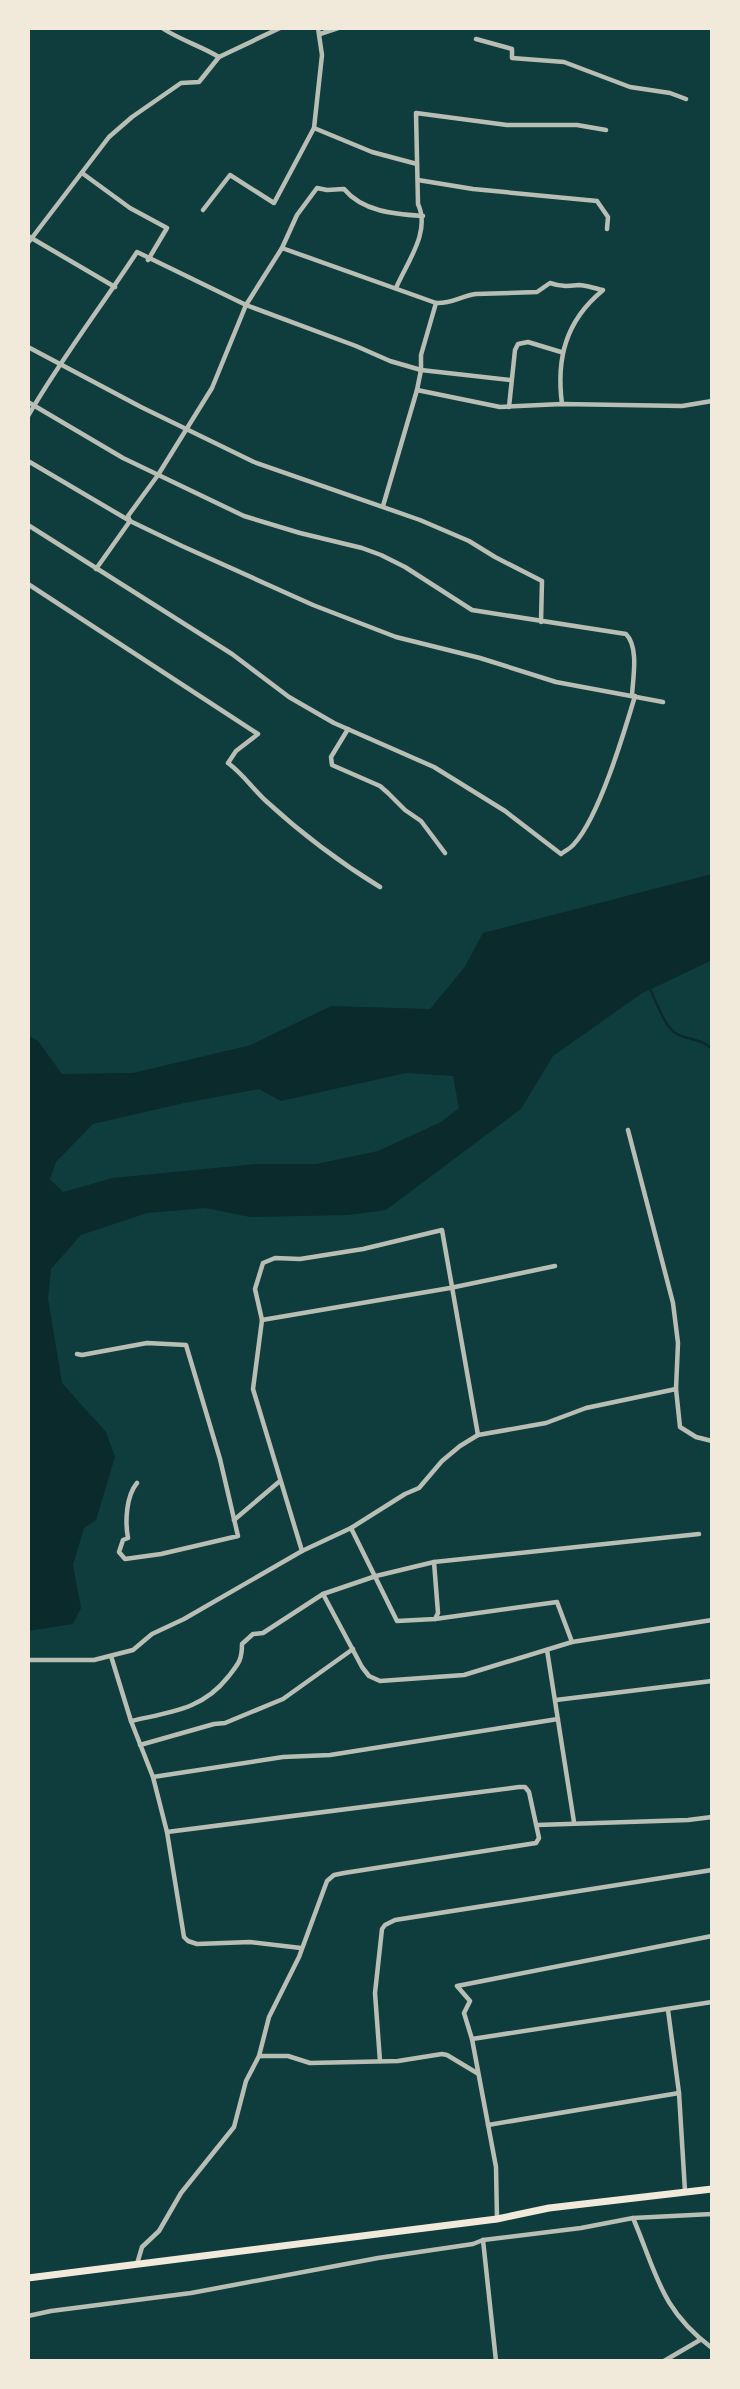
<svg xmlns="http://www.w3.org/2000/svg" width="740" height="2389" viewBox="0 0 740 2389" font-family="Poppins,sans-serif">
	<rect width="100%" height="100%" fill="#0f3d3e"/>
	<!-- water -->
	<path fill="#0a2a2b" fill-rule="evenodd" d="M712,874V960L641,994L553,1056L521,1109L386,1210L348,1215L250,1217L205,1208L147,1213L81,1235L51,1269L48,1299L62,1383L106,1432L115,1457L96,1520L84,1528L73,1565L81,1608L73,1624L28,1631V1035L38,1041L62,1074L133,1073L251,1045L331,1006L430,1009L464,968L483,933ZM406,1073L453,1076L459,1108L441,1122L378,1151L316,1164H256L113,1178L63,1192L50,1179L56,1162L93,1124L184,1103L259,1089L281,1101Z"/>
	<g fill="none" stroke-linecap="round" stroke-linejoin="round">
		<!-- stream -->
		<path stroke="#0a2a2b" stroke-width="2.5" d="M649,987C656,1000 664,1027 677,1034C689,1040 702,1039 712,1049"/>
		<!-- minor -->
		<g stroke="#b8beb3" stroke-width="4.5">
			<path d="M162,28C180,40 201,46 219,57"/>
			<polyline points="320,34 338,28"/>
			<polyline points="476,39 512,49 512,58 564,62 630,87 670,93 686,99"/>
			<polyline points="314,128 372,152 417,164"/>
			<polyline points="82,173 130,208 167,228 148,260"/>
			<polyline points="418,180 473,189 597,201 608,217 607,229"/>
			<polyline points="203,210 230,175 274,203 314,128 322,55 318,28"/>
			<polyline points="28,236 115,287"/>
			<polyline points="28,243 109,137 132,117 181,83 199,82 219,57 280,28"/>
			<path d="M282,248L436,303C451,304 461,296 476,294L537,292L550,283C562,287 568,286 579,285C586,285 596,289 603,290"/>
			<path d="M396,288C407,262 431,232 418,204L416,113L507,125H577L606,130"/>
			<polyline points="28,347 141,407 254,462 420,520 469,541 495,557 542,581 541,622"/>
			<polyline points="417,390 500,407 562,404 682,406 712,401"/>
			<path d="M28,402L123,458L244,516L300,533L362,548L381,555L405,567L472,610L626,634C639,647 633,678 632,695"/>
			<path d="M562,404C556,358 566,321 602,291"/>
			<polyline points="509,407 515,350 518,344 528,342 561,352"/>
			<path d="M28,416C61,359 101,307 137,252L246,305L356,346L390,361L421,370L511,380"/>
			<polyline points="28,461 130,521 182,546 313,605 396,637 480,658 556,682 663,702"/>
			<polyline points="383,506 417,390 421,370 421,355 436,303"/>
			<path d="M28,525L232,654L289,697L334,723L434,767L505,811L561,854C565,851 571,848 574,844C599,817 624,733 635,696"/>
			<path d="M96,569L130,521L128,516L158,475L212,388L246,305L282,248L297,215L317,188L327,190L344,189C363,212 395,214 423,216"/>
			<path d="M28,584L258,734L236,751L228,763C243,774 253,789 266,801C302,834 339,862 380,887"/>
			<polyline points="348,729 331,757 332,765 380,786 388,793 405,810 421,821 445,853"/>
			<polyline points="628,1130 673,1303 678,1343 676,1389 680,1427 696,1437 712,1441"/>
			<polyline points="262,1320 450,1288 555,1266"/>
			<path d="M77,1354L82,1355L147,1343L186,1345L220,1459L238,1536L161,1554L125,1559L119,1552L123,1540L128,1538C125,1522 126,1496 137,1483"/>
			<polyline points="234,1520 280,1481"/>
			<polyline points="351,1528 397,1621 435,1619 557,1602 572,1642"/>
			<polyline points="302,1551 253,1389 262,1320 255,1289 263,1263 275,1258 300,1259 363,1249 442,1230 478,1435"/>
			<polyline points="434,1562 438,1613 435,1619"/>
			<polyline points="323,1594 362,1667 369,1676 380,1681 464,1675 572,1642 712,1620"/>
			<polyline points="547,1650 574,1822"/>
			<polyline points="111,1656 131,1721 153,1777 167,1832 184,1937 188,1941 197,1944 250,1942 301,1948"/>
			<polyline points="28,1660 94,1660 133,1650 152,1634 184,1619 302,1551 351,1528 405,1494 419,1488 442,1461 460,1446 478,1435 546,1423 586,1408 676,1389"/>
			<polyline points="556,1700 712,1681"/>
			<path d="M131,1721C170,1712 202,1710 228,1677C238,1664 242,1661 242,1644L253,1634L263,1633L323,1594L376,1576L434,1562L699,1534"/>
			<polyline points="140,1745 214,1724 225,1723 283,1699 353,1649"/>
			<polyline points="153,1777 283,1757 330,1755 558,1719"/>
			<polyline points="537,1825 688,1820 712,1817"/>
			<polyline points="668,2010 679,2093 685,2191"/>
			<polyline points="472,2039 712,2002"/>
			<polyline points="259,2056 288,2056 310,2063 398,2061 442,2054 447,2055 477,2073"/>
			<polyline points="380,2061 375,1993 382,1929 385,1925 395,1920 712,1870"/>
			<polyline points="488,2125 679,2093"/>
			<path d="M633,2218C657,2274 660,2309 712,2348"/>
			<polyline points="497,2219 496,2167 472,2039 464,2013 470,2001 457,1986 712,1936"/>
			<polyline points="483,2240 496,2361"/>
			<polyline points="137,2264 142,2247 159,2231 181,2193 234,2127 246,2081 259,2056 269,2017 299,1957 327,1881 334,1875 344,1873 536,1843 539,1838 529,1792 525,1787 519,1787 167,1832"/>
			<polyline points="28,2316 51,2311 191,2293 378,2258 473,2244 483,2240 581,2228 633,2218 712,2214"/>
			<polyline points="664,2361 700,2340"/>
		</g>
		<!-- trunk -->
		<polyline stroke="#f1e9da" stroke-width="7" points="28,2278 497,2219 549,2208 712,2189"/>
	</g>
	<!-- border -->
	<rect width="740" height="2389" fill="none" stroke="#f1e9da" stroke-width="60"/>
</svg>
